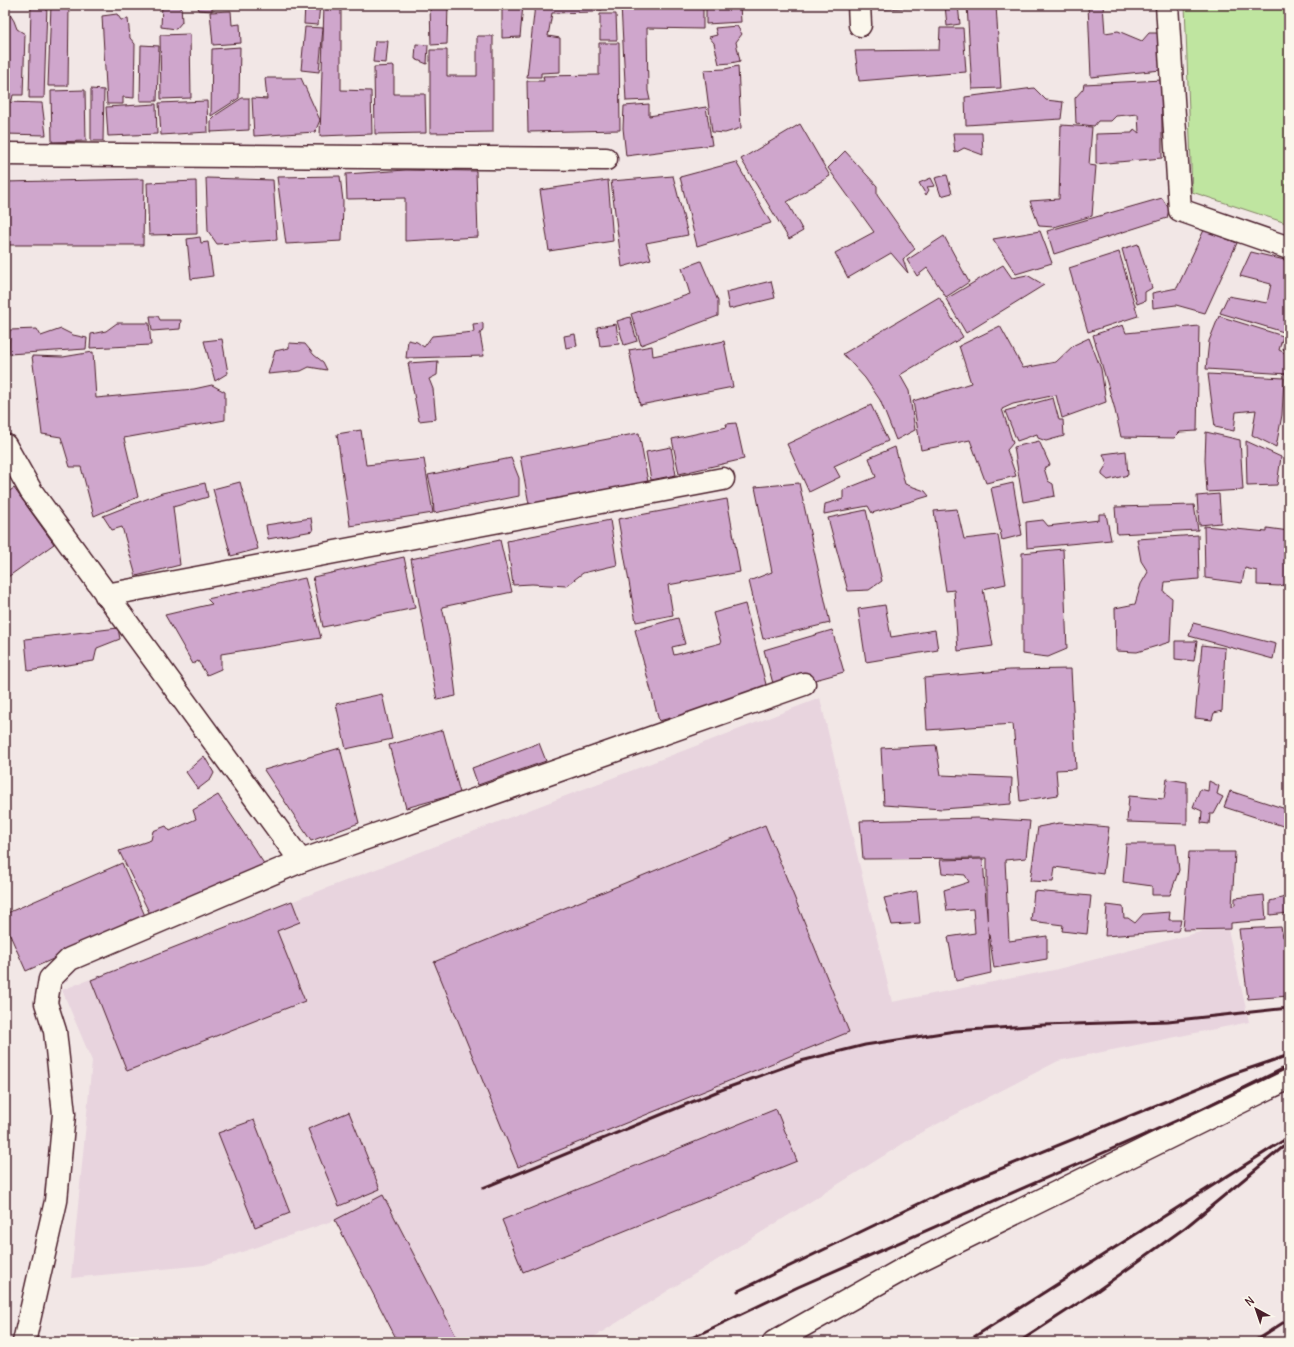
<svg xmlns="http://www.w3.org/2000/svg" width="1294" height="1347" viewBox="0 0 1294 1347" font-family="Delius,sans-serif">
	<rect width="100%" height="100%" fill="#f2e7e6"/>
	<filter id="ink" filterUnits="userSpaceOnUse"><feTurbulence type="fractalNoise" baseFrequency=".025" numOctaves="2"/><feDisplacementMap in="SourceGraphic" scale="8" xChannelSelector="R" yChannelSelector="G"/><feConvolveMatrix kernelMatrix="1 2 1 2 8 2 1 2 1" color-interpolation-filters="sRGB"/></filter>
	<g filter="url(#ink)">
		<!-- built -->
		<polygon fill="#e8d4de" points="820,698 892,1002 1054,970 1227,925 1249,1022 1058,1061 920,1133 586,1342 398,1342 335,1220 204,1265 71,1278 92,1061 62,990"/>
		<!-- green -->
		<polygon fill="#bfe5a0" stroke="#848266" points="1185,5 1289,5 1289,224 1192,192"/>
		<!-- building -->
		<g fill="#cfa6cc" stroke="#4a1f2b">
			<polygon points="5,5 7,5 6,8 14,21 17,29 25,34 23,95 13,95 12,100 5,99"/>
			<polygon points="31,5 47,5 44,98 29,98"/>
			<polygon points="51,5 69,5 68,86 48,86"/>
			<polygon points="162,5 181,5 182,22 176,29 161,27"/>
			<polygon points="199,5 212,5 212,11 198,10"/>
			<polygon points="305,5 320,5 318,25 304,24"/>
			<polygon points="324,5 341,5 341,90 371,91 372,134 320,136"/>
			<polygon points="430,5 448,5 447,44 431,45"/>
			<polygon points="502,5 523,5 520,37 502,38"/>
			<polygon points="535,5 603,5 602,10 595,9 594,12 552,13 548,36 560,38 560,72 541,73 541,77 527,77"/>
			<polygon points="621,5 703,5 703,29 647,28 648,91 650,100 626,101"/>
			<polygon points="706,5 740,5 741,22 706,24"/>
			<polygon points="868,5 921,5 921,7 868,10"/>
			<polygon points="945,5 958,5 960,24 947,26"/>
			<polygon points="967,5 996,5 1001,88 972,89"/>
			<polygon points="1088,5 1103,5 1105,33 1118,31 1142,41 1149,33 1163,33 1161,70 1091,77"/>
			<polygon points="231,11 232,25 240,24 241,43 213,45 210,12"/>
			<polygon points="117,14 121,20 128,19 130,38 135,44 134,98 123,97 123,104 107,104 102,16"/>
			<polygon points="600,14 616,14 617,40 600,40"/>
			<polygon points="737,26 742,34 736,42 740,61 731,63 719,64 714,43 709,37 717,35 715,28"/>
			<polygon points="305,27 323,28 319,72 301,70"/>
			<polygon points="940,28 963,28 966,72 859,81 855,51 939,50"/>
			<polygon points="190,34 191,98 161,99 160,35"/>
			<polygon points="477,36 493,36 493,132 430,133 430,50 447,50 447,76 477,76"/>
			<polygon points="375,41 388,41 386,63 373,62"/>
			<polygon points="599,43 619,43 620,130 528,132 527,81 544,81 543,76 599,75"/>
			<polygon points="416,44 428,45 427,64 415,59"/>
			<polygon points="141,45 159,46 157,101 140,101"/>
			<polygon points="240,47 239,98 211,116 212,49"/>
			<polygon points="394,66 394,94 425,94 426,133 375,134 374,67"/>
			<polygon points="738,66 741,128 725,133 712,132 704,70 725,69"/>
			<polygon points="265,78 301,78 320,120 315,132 254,136 252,98 267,99"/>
			<polygon points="1162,80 1162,158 1096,164 1096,134 1132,133 1134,129 1139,133 1138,114 1116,116 1111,121 1098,121 1094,126 1076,124 1075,98 1083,89 1084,84"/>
			<polygon points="1034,88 1046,100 1063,102 1061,119 966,125 965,97"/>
			<polygon points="91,89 104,90 103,141 91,141"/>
			<polygon points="85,90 86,141 52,142 51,91"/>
			<polygon points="242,98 249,98 249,130 211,132 211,120 216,115"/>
			<polygon points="207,101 208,132 161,135 159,103"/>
			<polygon points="5,102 42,103 46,135 5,134"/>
			<polygon points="156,104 157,134 108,136 106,107"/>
			<polygon points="649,104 649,116 706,107 712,145 626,156 623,128 624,106"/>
			<polygon points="800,124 830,176 787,202 803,231 789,239 741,159"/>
			<polygon points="1061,125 1092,127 1089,165 1096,166 1092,216 1054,227 1039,226 1030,201 1059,199"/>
			<polygon points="953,133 982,133 983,155 964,148 955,153"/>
			<polygon points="845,151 877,186 877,195 915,249 903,259 908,273 891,253 848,278 835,253 874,232 828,168"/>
			<polygon points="736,162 771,223 697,246 680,177"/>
			<polygon points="406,170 476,171 478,237 405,241 405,198 347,199 346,174"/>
			<polygon points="947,175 952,193 941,196 935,178"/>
			<polygon points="340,176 343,201 342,241 286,244 277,177"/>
			<polygon points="673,176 688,235 646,243 651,259 622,267 611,181"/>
			<polygon points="206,178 273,180 277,240 217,244 208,231"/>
			<polygon points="931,178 935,186 927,187 929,190 926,195 919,183"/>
			<polygon points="144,179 143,245 5,245 5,182"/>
			<polygon points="608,180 613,241 549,251 540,190"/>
			<polygon points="196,181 197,234 149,235 147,183"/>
			<polygon points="1162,198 1169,209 1167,218 1054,254 1047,231"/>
			<polygon points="1204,230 1237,243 1205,313 1176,305 1153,308 1152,293 1177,288"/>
			<polygon points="1040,231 1052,263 1016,274 993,239"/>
			<polygon points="944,236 969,282 946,297 927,268 917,276 907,260"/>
			<polygon points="200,237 201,243 208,242 213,276 191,279 187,239"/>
			<polygon points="1138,244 1152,288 1145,292 1145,301 1137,304 1122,249"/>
			<polygon points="1119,252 1138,316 1088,332 1069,268"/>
			<polygon points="1251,252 1289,261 1289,322 1287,333 1220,313 1228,296 1267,303 1271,284 1240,276"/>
			<polygon points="701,261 718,301 718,316 641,345 631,314 690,294 682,268"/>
			<polygon points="1003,265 1012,278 1027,275 1044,285 966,333 946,299"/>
			<polygon points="771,281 775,298 729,309 726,292"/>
			<polygon points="939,297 963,337 900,375 909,391 915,430 896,440 880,400 865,378 843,354"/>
			<polygon points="150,316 158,316 160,320 181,320 180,329 152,331"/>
			<polygon points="1219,316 1283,336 1279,350 1289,355 1289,374 1206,369 1209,341"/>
			<polygon points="630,317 637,341 624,345 617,321"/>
			<polygon points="117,323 149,323 151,345 90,348 91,334 106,331"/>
			<polygon points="483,323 483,329 480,334 484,356 406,358 408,340 417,342 424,347 432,336 474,332 473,324"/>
			<polygon points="616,324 619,344 600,346 597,327"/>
			<polygon points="1123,325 1126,333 1199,326 1197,431 1180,432 1174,438 1121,437 1114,406 1093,335"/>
			<polygon points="1000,326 1023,368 1056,362 1074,345 1089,338 1101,369 1106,402 1062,418 1056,395 1013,404 1002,409 1013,443 1007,450 1016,476 986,483 970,440 921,450 913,401 971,383 959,346"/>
			<polygon points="1289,328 1289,353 1283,349"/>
			<polygon points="37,329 41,336 61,329 73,335 87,338 86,349 9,354 10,330"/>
			<polygon points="575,334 577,346 566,348 564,336"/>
			<polygon points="222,339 228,373 215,381 204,341"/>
			<polygon points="724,341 733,387 640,405 629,350 652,346 653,356"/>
			<polygon points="289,343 305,344 314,355 323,362 327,370 309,367 301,371 268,374 275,351 289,348"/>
			<polygon points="93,352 96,398 194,389 212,385 225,392 225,420 124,438 138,497 94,516 81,467 70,467 61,437 42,434 32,356 63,357"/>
			<polygon points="438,361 437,375 429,379 433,389 436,419 419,421 408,363"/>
			<polygon points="1208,374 1284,378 1282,415 1276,447 1252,435 1256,410 1236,412 1234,431 1215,427"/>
			<polygon points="1053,398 1059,420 1063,420 1064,436 1046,441 1038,438 1037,434 1017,441 1005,411"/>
			<polygon points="871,405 888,441 834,466 840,477 809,492 787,444"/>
			<polygon points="736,423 744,459 679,474 672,439 727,427 726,424"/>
			<polygon points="361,430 366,465 424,459 433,513 350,526 337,434"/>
			<polygon points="1206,432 1240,440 1243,490 1207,492 1205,460"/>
			<polygon points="639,433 648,482 529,504 520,456"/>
			<polygon points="1039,441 1050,465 1044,468 1048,481 1053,484 1055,496 1023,502 1014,447"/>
			<polygon points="1246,441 1281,457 1277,485 1247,486"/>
			<polygon points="1289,445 1289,460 1286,459"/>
			<polygon points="671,447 676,475 651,480 646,452"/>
			<polygon points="895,447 905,484 925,491 929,496 872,513 868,506 824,514 825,504 843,499 843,490 876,477 869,458"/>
			<polygon points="1126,451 1128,475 1108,480 1102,475 1102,472 1107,464 1103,454"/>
			<polygon points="511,458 519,478 519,496 434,513 433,497 428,475"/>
			<polygon points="240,482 258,549 231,556 213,489"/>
			<polygon points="205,483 208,497 173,507 180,565 136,576 122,527 112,530 103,516 162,493"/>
			<polygon points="799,483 830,623 763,639 749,581 772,572 755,487"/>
			<polygon points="1013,483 1022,535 1002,540 991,488"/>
			<polygon points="14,488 54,544 5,579 5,494"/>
			<polygon points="1219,494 1221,523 1199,525 1197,496"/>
			<polygon points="727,499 740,572 668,585 673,615 636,622 618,519"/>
			<polygon points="1194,505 1198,530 1117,534 1115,507"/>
			<polygon points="957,509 964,539 998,535 1006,584 983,589 993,646 958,651 954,590 946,591 934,511"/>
			<polygon points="866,510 882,581 869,590 848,591 828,518"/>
			<polygon points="1099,514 1106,514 1111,540 1027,548 1026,522 1043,520 1048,526 1099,520"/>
			<polygon points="311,518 313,531 268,539 266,525"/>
			<polygon points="610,520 617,565 583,573 566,586 532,584 513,585 507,541"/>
			<polygon points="1204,526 1267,532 1267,528 1289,531 1289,584 1279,586 1257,585 1257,571 1245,568 1242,583 1205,578"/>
			<polygon points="1198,535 1199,579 1165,582 1164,592 1172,598 1170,642 1137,652 1116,651 1115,608 1135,604 1141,584 1148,572 1141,561 1137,539"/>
			<polygon points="500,540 512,592 442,607 449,638 456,696 437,700 411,559"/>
			<polygon points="1063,549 1067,649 1048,657 1022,654 1022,553"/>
			<polygon points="404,557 415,608 323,627 313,577"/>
			<polygon points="305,578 321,638 221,654 221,669 207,675 198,661 193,664 165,615 212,604 207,599"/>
			<polygon points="745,604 768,692 659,721 635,630 678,618 685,644 672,647 674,655 721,643 713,613"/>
			<polygon points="885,605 891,637 935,630 938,650 866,662 858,609"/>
			<polygon points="1193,623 1276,644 1273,659 1189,636"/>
			<polygon points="118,628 120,639 97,648 94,661 28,671 25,639"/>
			<polygon points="832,630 844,672 775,691 764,650"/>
			<polygon points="1175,641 1197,641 1194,661 1175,659"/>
			<polygon points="1202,645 1225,648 1222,711 1214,713 1212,720 1195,718"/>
			<polygon points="1071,669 1076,769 1056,770 1058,795 1020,801 1013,724 927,730 924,678 1009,670"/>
			<polygon points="382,694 392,739 346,749 336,704"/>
			<polygon points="443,730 460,793 406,808 389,745"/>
			<polygon points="539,743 546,761 478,785 472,768"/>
			<polygon points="936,745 941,775 1012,778 1011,804 942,809 884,805 881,748"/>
			<polygon points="340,748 359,823 311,841 264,770"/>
			<polygon points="204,756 214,773 211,779 198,789 186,772"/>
			<polygon points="1167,779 1187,782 1187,824 1127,822 1129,796 1164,799"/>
			<polygon points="1209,781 1219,786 1217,794 1223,797 1214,814 1210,814 1209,824 1201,823 1202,811 1193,807 1200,789 1208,791"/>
			<polygon points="1230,791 1289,810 1289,828 1224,807"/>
			<polygon points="218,795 265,865 150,914 119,851 151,840 153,831 166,826 170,831 196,819 193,810"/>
			<polygon points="978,818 1030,821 1026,858 1005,860 1009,941 1047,936 1047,959 994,968 987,921 987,858 863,859 860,821"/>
			<polygon points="1059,823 1109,827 1103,874 1055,867 1053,882 1030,881 1038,827"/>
			<polygon points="765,825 849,1032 518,1167 434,962"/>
			<polygon points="1126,844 1176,844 1179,870 1170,895 1152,895 1152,886 1123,882"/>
			<polygon points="1189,852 1235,852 1232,906 1235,905 1235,898 1264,895 1266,920 1231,923 1231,929 1183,930"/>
			<polygon points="983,859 991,973 956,981 948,937 975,933 973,909 947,911 944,890 969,882 965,875 942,873 940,860"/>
			<polygon points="122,863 146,918 26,971 5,924 5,914"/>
			<polygon points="917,891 920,923 892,925 884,898"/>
			<polygon points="1034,891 1091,896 1087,934 1062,931 1063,925 1031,921"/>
			<polygon points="1289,896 1289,913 1270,915 1270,901"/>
			<polygon points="292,901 300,922 277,931 305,1001 127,1071 91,980"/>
			<polygon points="1107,905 1123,907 1124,918 1128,918 1135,923 1143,914 1170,912 1169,920 1181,920 1178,931 1105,936"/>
			<polygon points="1281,927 1283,937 1289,937 1289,996 1248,999 1239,929"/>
			<polygon points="776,1109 797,1161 523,1272 502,1220"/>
			<polygon points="349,1112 380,1189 339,1206 308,1129"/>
			<polygon points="254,1120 290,1213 255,1227 218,1133"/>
			<polygon points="383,1195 459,1342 398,1342 335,1220"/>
		</g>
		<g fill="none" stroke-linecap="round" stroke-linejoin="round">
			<defs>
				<g id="minor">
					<polyline points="859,5 860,25"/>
					<polyline points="1167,5 1180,210 1289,248"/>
					<polyline points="5,154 606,159"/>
					<polyline points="5,445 31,491 301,861 70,959 50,979 46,1003 55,1031 64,1114 56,1201 24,1342"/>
					<polyline points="106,595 723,479"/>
					<polyline points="301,861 804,684"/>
					<polyline points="774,1342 916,1262 1289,1078"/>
				</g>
			</defs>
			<!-- minor casing -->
			<use href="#minor" stroke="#4a1f2b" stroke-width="25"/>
			<!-- minor -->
			<use href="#minor" stroke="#fbf7ec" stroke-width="22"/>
			<!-- rail -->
			<g stroke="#4a1f2b" stroke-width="3">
				<polyline points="483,1188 721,1090 801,1061 865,1045 955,1031 1043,1025 1168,1021 1289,1008"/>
				<polyline points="738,1291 939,1194 1230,1075 1289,1055"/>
				<polyline points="683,1342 798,1287 1187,1116 1289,1067"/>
				<polyline points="966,1342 1289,1137"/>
				<polyline points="1019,1342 1097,1291 1186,1227 1283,1147"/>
				<polyline points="1253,1342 1289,1319"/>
			</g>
		</g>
	</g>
	<!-- margin -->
	<rect width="1294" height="1347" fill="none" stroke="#fbf7ec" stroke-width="20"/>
	<rect x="10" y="10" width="1274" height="1327" fill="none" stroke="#4a1f2b" stroke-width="1.5" filter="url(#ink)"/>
	<!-- north arrow -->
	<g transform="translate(1256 1309) rotate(320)" stroke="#fbf7ec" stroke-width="3" paint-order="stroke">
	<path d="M0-3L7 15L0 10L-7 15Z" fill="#4a1f2b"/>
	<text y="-6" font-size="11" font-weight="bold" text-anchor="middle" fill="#4a1f2b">N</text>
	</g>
</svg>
